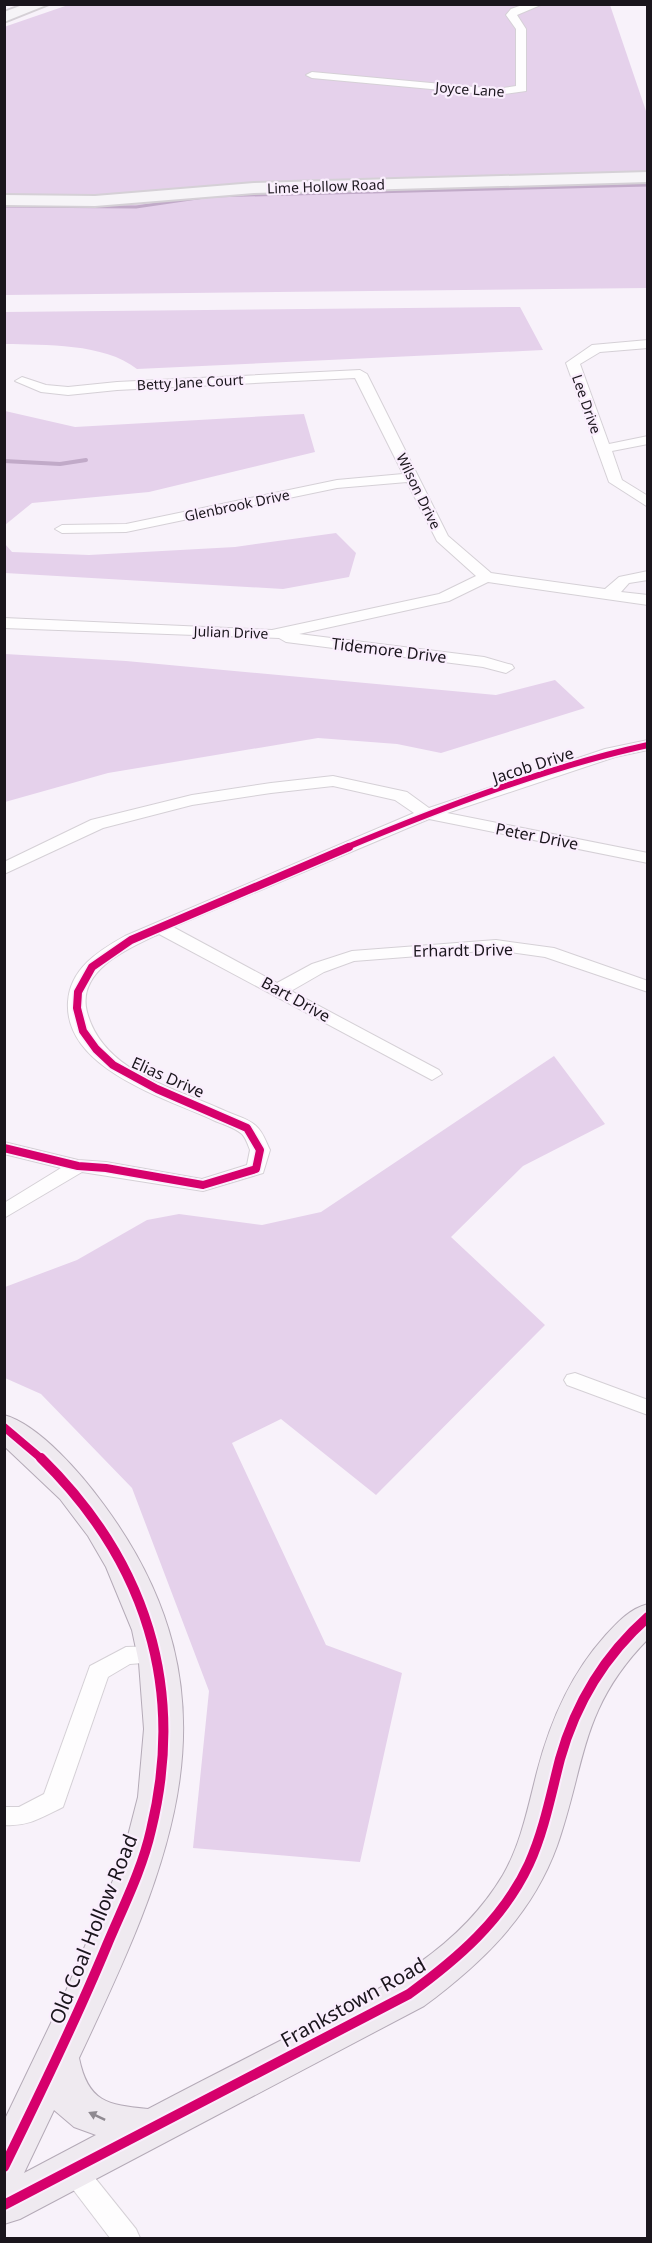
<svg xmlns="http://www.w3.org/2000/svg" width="652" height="2243" viewBox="0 0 652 2243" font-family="'Noto Sans',sans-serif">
	<rect width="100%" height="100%" fill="#f8f2fa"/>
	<!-- forest -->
	<g fill="#e5d1eb">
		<polygon points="71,4 610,5 647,114 647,288 5,295 4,27"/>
		<path d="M520,307L543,350L137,369C104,343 45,345 5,344V312Z"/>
		<polygon points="5,411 75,427 304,414 315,452 149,492 32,503 5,525"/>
		<polygon points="336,533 356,553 349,577 283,589 5,573 5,544 12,552 89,555 235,547"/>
		<polygon points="5,654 126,661 496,695 555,680 585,708 441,753 397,744 318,738 108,773 5,802"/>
		<polygon points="554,1056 605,1124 523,1166 451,1237 545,1325 376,1495 281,1419 232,1443 326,1645 402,1673 360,1862 193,1848 209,1691 132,1488 41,1394 5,1378 5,1287 77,1260 147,1220 179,1214 262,1225 321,1212"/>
	</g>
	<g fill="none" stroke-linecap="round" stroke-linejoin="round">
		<!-- stream-far1 -->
		<polyline stroke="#c1aac8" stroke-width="3" points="4,206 136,207 211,196 648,185"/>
		<!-- stream -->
		<polyline stroke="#c1aac8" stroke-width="4" points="4,461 60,464 86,460"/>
		<defs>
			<g id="street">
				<polygon points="525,4 543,4 517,15 526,29 526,91 496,95 312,78 306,75 312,72 496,89 516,86 516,29 506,15 511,9"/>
				<polygon points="648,340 648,348 600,352 580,364 609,444 648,436 648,444 612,451 622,480 648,496 648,507 609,482 566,363 592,345"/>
				<polygon points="360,370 367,374 448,536 491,573 605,589 619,577 648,571 648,580 629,583 621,592 648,595 648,605 488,582 449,601 299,634 484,657 512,665 514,668 506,673 483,667 286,642 279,638 4,628 4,618 272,630 439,594 476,576 437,541 407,482 337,488 126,532 62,533 55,529 62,525 126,524 337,480 403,474 355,378 117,390 68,395 41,392 15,381 22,377 46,385 68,387 117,382"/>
				<path d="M648,740V750L615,757L447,813L648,853V863L429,819L173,927L277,983L312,964L352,951L496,940L554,948L648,981V992L545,957L496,950L354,961L324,972L291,991L439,1070L442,1074L432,1080L159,934C129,948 76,970 87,1012C103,1072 173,1087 223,1110C233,1115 248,1118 256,1126C263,1132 266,1142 270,1150L263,1173L203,1191L82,1172L4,1218V1203L61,1168L4,1154V1142L78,1160L106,1162L202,1179L247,1165L250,1150C248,1145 246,1138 242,1134C234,1127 222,1124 213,1120C166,1098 64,1069 68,1002C70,969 98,951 125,936L414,813L395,800L333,786L271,793L192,805L103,828L4,874V862L91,820L192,795L271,783L333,776L407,792L429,808L605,749Z"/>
				<polygon points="575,1373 648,1400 648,1415 567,1385 564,1380 567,1375"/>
				<path d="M159,1646L167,1649L171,1655L167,1661L130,1664L108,1677L63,1807C42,1817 28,1827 4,1825V1807H19L44,1794L90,1666L126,1647Z"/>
				<polygon points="73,2159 83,2163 136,2229 140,2238 110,2238 59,2171 63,2163"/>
			</g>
			<g id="secondary">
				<polygon points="25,4 49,4 4,22 4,12"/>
				<polygon points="648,172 648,182 254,193 95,206 4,205 4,195 95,196 254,183"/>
			</g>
			<path id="primary" d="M4,1415C40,1425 83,1476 104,1505C247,1699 170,1865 79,2058C88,2102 107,2105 148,2109C197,2083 247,2058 297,2032C375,1992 456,1954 503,1875C521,1844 528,1807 537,1772C550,1722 570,1675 605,1636C618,1622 629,1609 648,1604V1639C580,1708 586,1763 557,1846C532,1915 482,1963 424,2006L20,2219L4,2224V2121L63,1998L122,1859L138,1797L144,1729L139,1663L132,1630L106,1567L88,1536L60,1499L4,1446ZM54,2110L74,2127L96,2135L24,2173Z"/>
		</defs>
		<!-- street casing -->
		<use href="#street" stroke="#d5d0d6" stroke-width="2"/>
		<!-- secondary casing -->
		<use href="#secondary" stroke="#d5d0d6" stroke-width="4"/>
		<!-- primary casing -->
		<use href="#primary" stroke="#b4aab7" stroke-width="2"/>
		<!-- street -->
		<use href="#street" fill="#fefdfe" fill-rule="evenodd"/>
		<!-- secondary -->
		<use href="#secondary" fill="#f6f4f7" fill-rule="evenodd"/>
		<!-- primary -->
		<use href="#primary" fill="#efeaf0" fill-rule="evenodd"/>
		<defs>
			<path id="cycleway-far2" d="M345,848C441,808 547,767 648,745"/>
			<g id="cycleway-far1">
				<polyline points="4,1148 78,1166 106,1168 203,1185 256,1169 260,1150 247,1128 157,1089 113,1065 96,1049 83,1031 77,1008 78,992 92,967 131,940 349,847"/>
				<polyline points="4,1427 43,1460"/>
			</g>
			<g id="cycleway">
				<path d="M4,2167C40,2094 76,2020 107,1945C123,1907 142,1870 151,1830C186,1687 146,1561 41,1458"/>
				<path d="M4,2205L409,1994C457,1959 503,1920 529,1864C544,1831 551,1794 560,1759C576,1702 604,1656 648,1617"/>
			</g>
		</defs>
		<!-- cycleway-far2 casing -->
		<use href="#cycleway-far2" stroke="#faeefd" stroke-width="9"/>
		<!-- cycleway-far1 casing -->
		<use href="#cycleway-far1" stroke="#faeefd" stroke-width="11"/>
		<!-- cycleway casing -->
		<use href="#cycleway" stroke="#faeefd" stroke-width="14"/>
		<!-- cycleway-far2 -->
		<use href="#cycleway-far2" stroke="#d6006c" stroke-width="6"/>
		<!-- cycleway-far1 -->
		<use href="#cycleway-far1" stroke="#d6006c" stroke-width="8"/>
		<!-- cycleway -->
		<use href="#cycleway" stroke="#d6006c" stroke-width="10"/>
	</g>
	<!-- one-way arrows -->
	<defs><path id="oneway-solid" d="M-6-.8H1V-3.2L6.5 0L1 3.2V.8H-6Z" transform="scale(1.5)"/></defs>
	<use fill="#8f8a91" href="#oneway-solid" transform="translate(97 2116) rotate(-155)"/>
	<g text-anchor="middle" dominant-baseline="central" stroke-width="4.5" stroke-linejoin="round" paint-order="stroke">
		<!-- far-street labels -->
		<g font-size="14" fill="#1a151c" stroke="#faeefd">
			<text transform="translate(470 89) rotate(4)">Joyce Lane</text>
			<text transform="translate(326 186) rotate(-2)">Lime Hollow Road</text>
			<text transform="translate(190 382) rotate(-3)">Betty Jane Court</text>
			<text transform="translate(587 404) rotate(71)">Lee Drive</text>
			<text transform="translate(419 491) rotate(64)">Wilson Drive</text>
			<text transform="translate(237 505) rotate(-12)">Glenbrook Drive</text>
			<text transform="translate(231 632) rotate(2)">Julian Drive</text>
		</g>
		<!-- street labels -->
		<g font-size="16" fill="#1a151c" stroke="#faeefd">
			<text transform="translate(389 650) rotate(7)">Tidemore Drive</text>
			<text transform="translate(533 765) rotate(-18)">Jacob Drive</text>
			<text transform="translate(537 836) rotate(11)">Peter Drive</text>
			<text transform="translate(463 950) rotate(-1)">Erhardt Drive</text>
			<text transform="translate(296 999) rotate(29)">Bart Drive</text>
			<text transform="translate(168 1077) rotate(24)">Elias Drive</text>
		</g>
		<!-- near-street labels -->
		<g font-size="20" fill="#1a151c" stroke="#faeefd">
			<text transform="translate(93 1929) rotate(-68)">Old Coal Hollow Road</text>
			<text transform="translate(353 2002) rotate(-29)">Frankstown Road</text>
		</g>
	</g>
	<!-- border -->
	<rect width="652" height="2243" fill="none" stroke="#1a151c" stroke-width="12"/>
</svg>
